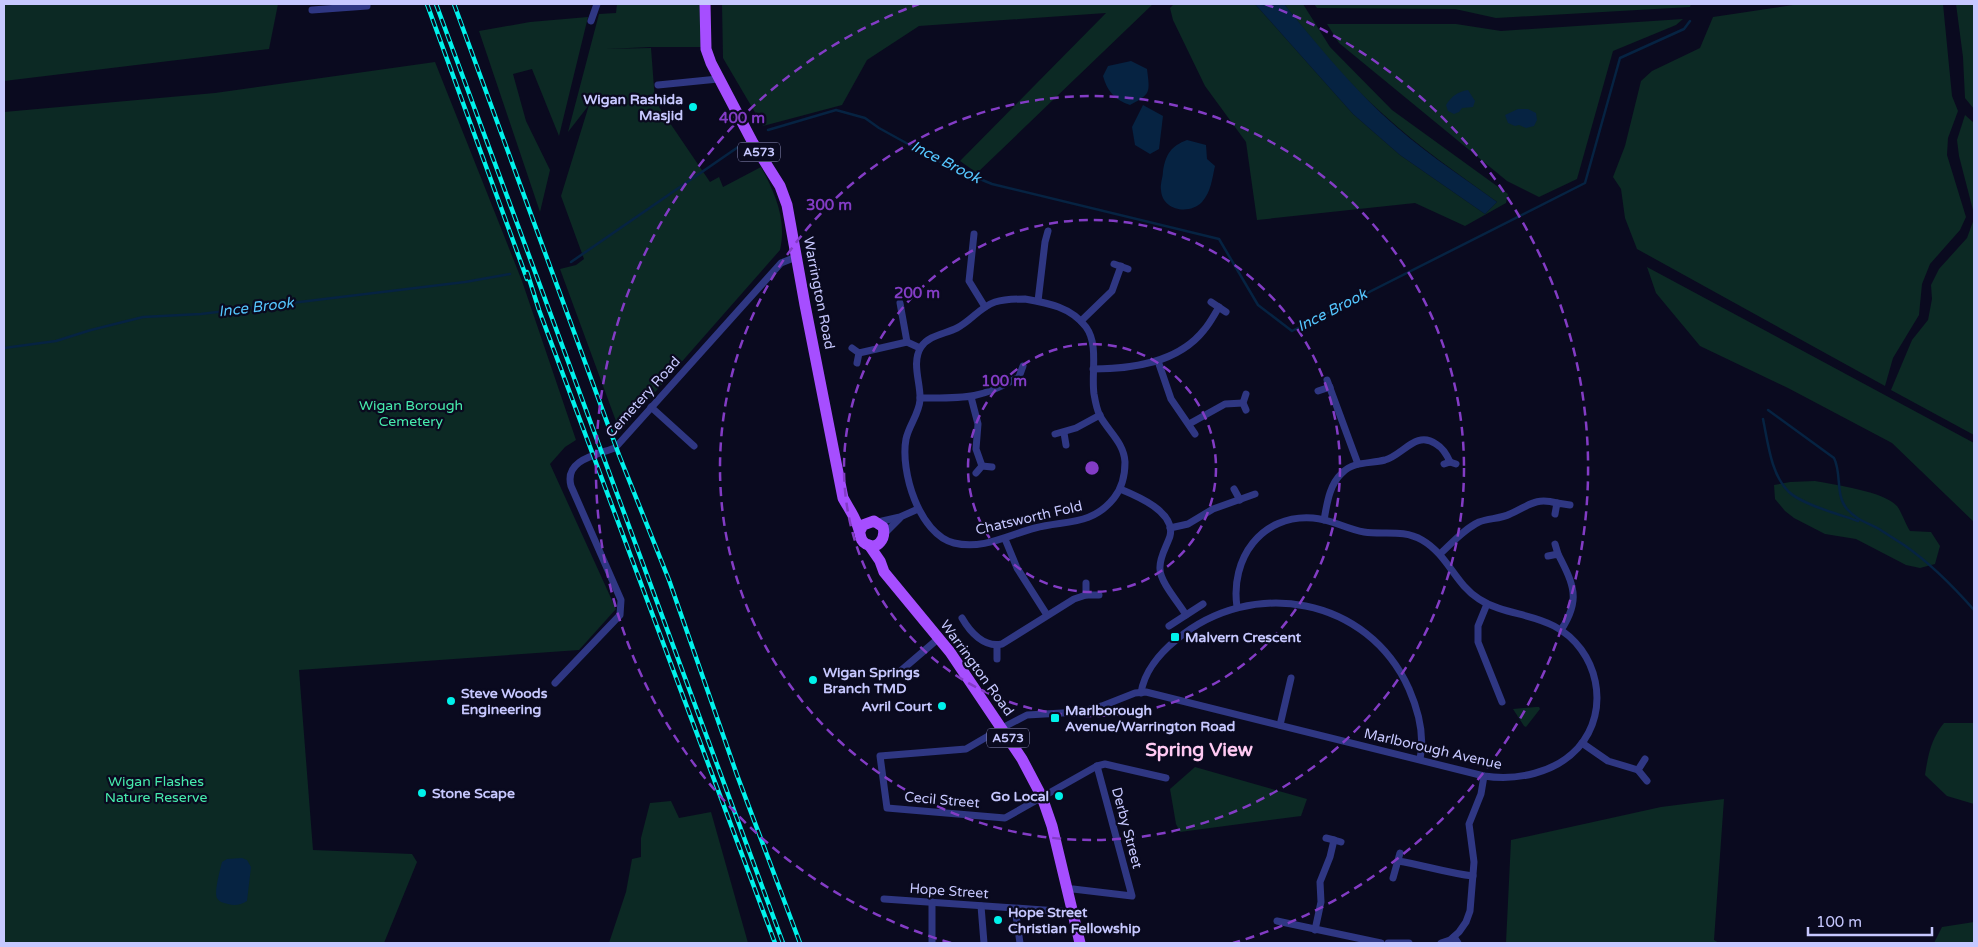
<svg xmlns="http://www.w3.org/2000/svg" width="1978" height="947" viewBox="0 0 1978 947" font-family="'Varela Round',sans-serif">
	<rect width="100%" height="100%" fill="#0a0a1f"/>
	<!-- green -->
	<g fill="#0c2924">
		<polygon points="4,4 278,4 269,49 4,81"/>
		<path d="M617,4H701V47H650L606,49L651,48L655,101L710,182L719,177L723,187L761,167C775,193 787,220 780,250L620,432L560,269L576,265L584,259L561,196L589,105L568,132L599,14L616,13Z"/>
		<polygon points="722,4 1153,4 977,173 960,161 1106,13 919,26 867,60 842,105 763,126 723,58"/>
		<path d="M1174,4H1255L1353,114L1400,155L1485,214L1497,202C1458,174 1419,147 1384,115C1346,82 1315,43 1284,4H1303L1330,47L1392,110L1508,194L1506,203L1465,226L1415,203L1257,220L1246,142L1205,86L1173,20L1170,8Z"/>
		<polygon points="1314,4 1691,4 1690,7 1496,18 1455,9 1317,8"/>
		<polygon points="1800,4 1943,4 1952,96 1958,111 1948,138 1947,155 1966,217 1960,230 1930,264 1922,284 1919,315 1893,358 1885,386 1637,249 1625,218 1621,189 1613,177 1625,146 1641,81 1652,71 1700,48 1713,17"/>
		<polygon points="1956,4 1974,4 1974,109 1965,98 1963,57"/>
		<polygon points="588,17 559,136 532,69 513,74 526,121 550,170 540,212 479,31 530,22"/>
		<polygon points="1683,19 1676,25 1613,51 1577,179 1539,197 1507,181 1339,43 1327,24 1456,24 1501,31"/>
		<polygon points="435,62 522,281 576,440 565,447 550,464 616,609 579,650 299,670 313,850 412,854 417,862 384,943 4,943 4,112 215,93"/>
		<polygon points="1965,115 1974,123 1974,214 1959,156 1957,140"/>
		<polygon points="1974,219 1974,435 1891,390 1912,340 1928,320 1932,299 1931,285 1939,269 1967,238"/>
		<polygon points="1647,267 1974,443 1974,522 1892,443 1788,388 1700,346 1656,293"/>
		<path d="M1815,481C1835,485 1883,491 1897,506C1901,511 1906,525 1910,531L1931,532L1940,546L1935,564L1920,568L1906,565L1856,539L1825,534L1794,518L1785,511L1775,499L1774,485L1790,482Z"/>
		<polygon points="1536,707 1539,707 1540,709 1526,727 1524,726 1513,709"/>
		<path d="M1944,723H1974V804L1947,796L1925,775C1928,755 1931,739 1944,723Z"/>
		<polygon points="1195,767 1307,799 1301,816 1180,832 1176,824 1170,789"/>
		<polygon points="1724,799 1714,940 1719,943 1506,943 1511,840 1661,807"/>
		<polygon points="671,801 679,818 711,812 748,943 609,943 626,892 632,859 641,857 641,838 650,803"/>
		<polygon points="1974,922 1974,943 1934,943 1942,927"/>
	</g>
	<!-- water -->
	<g fill="#062342">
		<path d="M1255,4H1284C1315,42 1346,80 1382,114C1417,147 1458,174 1497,202L1485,214L1400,155L1353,114Z"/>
		<path d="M1131,61L1147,69C1150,93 1151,94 1130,105C1115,100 1107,91 1103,76L1108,66Z"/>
		<path d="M1468,90L1475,101L1473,107L1462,108L1459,112L1454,114L1448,111L1446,105C1452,96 1457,92 1468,90Z"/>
		<polygon points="1143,105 1163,116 1159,149 1150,154 1135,145 1132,127"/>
		<polygon points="1518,109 1528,109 1536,113 1537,120 1534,126 1526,128 1519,125 1515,126 1508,123 1505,115"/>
		<path d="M1187,140L1206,145L1207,159L1215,166C1212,179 1211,192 1202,202C1190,215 1162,211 1161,190C1160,184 1163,177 1163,171C1166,154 1171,146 1187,140Z"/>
		<path d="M242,858L247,860L251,867L247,901C241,905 234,906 228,904C224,903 219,902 217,898C214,892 220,870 222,862L227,859Z"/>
	</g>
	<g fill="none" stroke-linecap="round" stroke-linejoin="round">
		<!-- stream -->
		<g stroke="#062342" stroke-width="2.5">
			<polyline points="768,130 836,110 865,118 879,128 946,165 992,184 1219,239 1258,305 1292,331 1585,183 1620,58 1684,29 1690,21"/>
			<polyline points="571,262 744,143"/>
			<polyline points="4,348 56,341 91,330 143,317 201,314 465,282 510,274"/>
			<path d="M1768,410L1834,458C1842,474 1835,495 1847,509C1858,521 1866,522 1879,529C1887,534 1896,540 1904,545C1930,563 1953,586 1974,610"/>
			<path d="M1763,419C1768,443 1771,475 1789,492C1801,504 1841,515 1858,521"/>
		</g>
		<!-- minor -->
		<g stroke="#2f3783" stroke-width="7">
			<polyline points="312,10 367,6 367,4"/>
			<polyline points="591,21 597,4"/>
			<polyline points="658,85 718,79"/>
			<polyline points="974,234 969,281 985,307"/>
			<polyline points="1114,264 1128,269"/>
			<path d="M1025,299C1048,303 1071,307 1086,327C1099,345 1091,373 1094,394C1095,400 1097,410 1100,416C1109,432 1124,443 1125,462C1125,475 1122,488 1114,498C1092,526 1065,520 1035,528C1008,535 983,550 954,543C919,534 900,471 906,439C909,425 919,414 920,400C921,383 911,363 921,347C929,335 945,334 957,328C971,321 980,307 995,302C1005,299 1015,299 1025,299Z"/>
			<polyline points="1038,301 1045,242 1048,231"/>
			<polyline points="1211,302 1226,312"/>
			<polyline points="900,303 907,342 920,348"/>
			<polyline points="1081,321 1112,291 1121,266"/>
			<polyline points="852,348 859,353 857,363"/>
			<polyline points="859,353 907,342"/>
			<polyline points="1158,361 1171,399 1195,434"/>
			<path d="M1093,369C1132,369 1178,363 1204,330C1210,323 1214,315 1219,307"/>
			<polyline points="1327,380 1358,464"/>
			<polyline points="1022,382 1019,377 1023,366"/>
			<polyline points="1318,391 1330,387"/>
			<polyline points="971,397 978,424 976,449 982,466"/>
			<path d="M920,398C964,398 979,400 1019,377"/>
			<polyline points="651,407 694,446"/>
			<polyline points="1246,410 1243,403 1246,394"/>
			<polyline points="1189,424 1225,404 1243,403"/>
			<polyline points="1064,433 1066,445"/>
			<polyline points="1055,434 1076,428 1100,415"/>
			<polyline points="1444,464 1450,462 1456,464"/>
			<polyline points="976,473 982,466 992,467"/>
			<path d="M1120,489C1137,496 1176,512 1170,536C1167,546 1159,557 1160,569C1160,582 1179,603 1186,615"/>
			<polyline points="1234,489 1240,500"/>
			<polyline points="1555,514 1557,503 1570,505"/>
			<path d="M1324,520C1327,504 1329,485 1342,473C1354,461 1369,464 1385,460C1403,455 1416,430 1436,444C1443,448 1447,455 1450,462"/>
			<polyline points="878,522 900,517 918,509"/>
			<polyline points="1170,528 1188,524 1213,509 1255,494"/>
			<polyline points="884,534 900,518"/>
			<polyline points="1005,539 1017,568 1047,615"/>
			<polyline points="1555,544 1558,554"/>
			<path d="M1440,554C1452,543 1464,529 1479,522C1489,518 1500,519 1510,514C1529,506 1534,497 1557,503"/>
			<path d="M1548,556L1558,554C1574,585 1581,600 1561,630"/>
			<polyline points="1086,583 1086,595"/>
			<polyline points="1487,604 1478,626 1478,642 1502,702"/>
			<path d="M962,618C970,632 984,648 1002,644L1074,599L1086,595H1099"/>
			<polyline points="1169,626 1203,604"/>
			<polyline points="997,645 997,659"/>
			<polyline points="897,674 939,638"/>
			<path d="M555,683L620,615L621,600L571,486C564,460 596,455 615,448L781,263L796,257"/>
			<path d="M1141,693C1144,672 1160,653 1176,640C1252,576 1368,597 1409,689C1419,712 1425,735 1420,759"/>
			<polyline points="1280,725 1291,678"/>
			<path d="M1002,728L1027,715L1080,712L1102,706L1135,693L1146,692L1484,776C1517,781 1555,773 1578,748C1612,710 1598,649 1554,626C1530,613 1502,614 1479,599C1455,584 1448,555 1422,540C1403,529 1384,535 1364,532C1346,529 1331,519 1313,518C1261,514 1230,559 1237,607"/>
			<polyline points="990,735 966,749 880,756 887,808 1005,818 1097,766 1105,764 1166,778"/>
			<polyline points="1582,743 1608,761 1638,770"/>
			<polyline points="1645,759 1638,770 1647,781"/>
			<polyline points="1334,840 1341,842"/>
			<path d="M1398,861C1423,865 1447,873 1473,876"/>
			<polyline points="1393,878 1400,853"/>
			<polyline points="1067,890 1073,889 1132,896 1097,766"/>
			<polyline points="884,899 1072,912"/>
			<polyline points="932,902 932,943"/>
			<polyline points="981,906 984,943"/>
			<polyline points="1015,909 1020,943"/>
			<polyline points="1277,921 1381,943"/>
			<polyline points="1315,930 1321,902 1320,882 1330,857 1334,840 1326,838"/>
			<polyline points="1454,937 1458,943"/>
			<polyline points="1388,943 1409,943"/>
			<polyline points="1441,943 1450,940 1459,932 1466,922 1470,911 1474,862 1469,824 1481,794 1484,776"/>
		</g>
		<!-- primary -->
		<g stroke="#a64eff" stroke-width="11">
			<path d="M705,4L706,49L711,63L753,143L780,186L787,205L805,305L843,498C849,509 856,518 859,530C861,536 860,541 866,544C878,551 886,538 883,527L874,521L863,525L860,531"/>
			<polyline points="869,545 880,561 884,572 950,652 1022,759 1042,797 1052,826 1080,943"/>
		</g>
		<defs>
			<g id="rail">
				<polyline points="427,4 527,279"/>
				<polyline points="436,4 783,943"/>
				<polyline points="454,4 619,455 669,580 737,775 800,943"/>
				<polyline points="527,272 539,310 775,943"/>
			</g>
		</defs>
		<!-- rail casing -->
		<use href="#rail" stroke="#00f2eb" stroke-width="4.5"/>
		<!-- rail -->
		<use href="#rail" stroke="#0a0a1f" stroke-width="2.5" stroke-dasharray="8" stroke-linecap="butt"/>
	</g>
	<!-- distance rings -->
	<g fill="none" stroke="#833cc5" stroke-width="2.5" stroke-dasharray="9 6">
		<circle cx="1092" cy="468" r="124"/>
		<circle cx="1092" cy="468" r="248"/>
		<circle cx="1092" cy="468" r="372"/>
		<path d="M951 943A495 495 0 0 1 919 4M1265 4A495 495 0 0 1 1233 943"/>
	</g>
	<!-- markers -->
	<g fill="#00f2eb" stroke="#0a0a1f" stroke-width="2">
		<circle cx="693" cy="107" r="5"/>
		<rect x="1170" y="632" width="10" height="10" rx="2.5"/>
		<circle cx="813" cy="680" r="5"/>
		<circle cx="451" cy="701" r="5"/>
		<circle cx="942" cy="706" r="5"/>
		<rect x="1050" y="713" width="10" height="10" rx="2.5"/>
		<circle cx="422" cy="793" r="5"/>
		<circle cx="1059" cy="796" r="5"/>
		<circle cx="998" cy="920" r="5"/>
	</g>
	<g text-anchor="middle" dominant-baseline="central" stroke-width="4.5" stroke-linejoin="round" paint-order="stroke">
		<!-- shield labels -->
		<g fill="#0a0a1f" stroke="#8e8fbc" stroke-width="1">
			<rect x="738" y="142.5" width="42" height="19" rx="4"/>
			<rect x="987" y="728.5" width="42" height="19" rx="4"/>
		</g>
		<g font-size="12" font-weight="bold" fill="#c7c8ff">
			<text x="759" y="152">A573</text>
			<text x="1008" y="738">A573</text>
		</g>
		<!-- poi labels -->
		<g font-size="14" font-weight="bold" fill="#c7c8ff" stroke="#0a0a1f" text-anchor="start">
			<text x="683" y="99" text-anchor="end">Wigan Rashida<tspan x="683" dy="16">Masjid</tspan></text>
			<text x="1185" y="637">Malvern Crescent</text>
			<text x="823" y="672">Wigan Springs<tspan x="823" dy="16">Branch TMD</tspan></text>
			<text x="461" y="693">Steve Woods<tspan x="461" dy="16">Engineering</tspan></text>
			<text x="932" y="706" text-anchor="end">Avril Court</text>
			<text x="1065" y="710">Marlborough<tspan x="1065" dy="16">Avenue/Warrington Road</tspan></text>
			<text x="432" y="793">Stone Scape</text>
			<text x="1049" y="796" text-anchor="end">Go Local</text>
			<text x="1008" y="912">Hope Street<tspan x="1008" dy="16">Christian Fellowship</tspan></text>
		</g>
		<!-- street labels -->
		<g font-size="14" fill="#c7c8ff" stroke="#0a0a1f">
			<text transform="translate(819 293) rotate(79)">Warrington Road</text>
			<text transform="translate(643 397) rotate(-48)">Cemetery Road</text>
			<text transform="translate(1029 518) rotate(-13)">Chatsworth Fold</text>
			<text transform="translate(977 668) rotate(54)">Warrington Road</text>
			<text transform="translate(1433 749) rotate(13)">Marlborough Avenue</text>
			<text transform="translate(942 800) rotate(5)">Cecil Street</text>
			<text transform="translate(1127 828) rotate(75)">Derby Street</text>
			<text transform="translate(949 891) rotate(4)">Hope Street</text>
		</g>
		<!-- park labels -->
		<g font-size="14" fill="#47ecad" stroke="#0a0a1f">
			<text x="411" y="405">Wigan Borough<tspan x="411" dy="16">Cemetery</tspan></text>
			<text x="156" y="781">Wigan Flashes<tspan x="156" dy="16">Nature Reserve</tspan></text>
		</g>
		<!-- water labels -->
		<g font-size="15" font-style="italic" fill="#55c7ff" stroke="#0a0a1f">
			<text transform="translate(946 162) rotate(27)">Ince Brook</text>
			<text transform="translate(256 307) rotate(-7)">Ince Brook</text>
			<text transform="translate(1332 310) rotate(-27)">Ince Brook</text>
		</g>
		<!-- district labels -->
		<g font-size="19" font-weight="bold" fill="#ffc9f2" stroke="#0a0a1f">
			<text x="1199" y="750">Spring View</text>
		</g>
	</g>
	<circle cx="1092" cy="468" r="8" fill="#833cc5" stroke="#0a0a1f" stroke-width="2.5"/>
	<g font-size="15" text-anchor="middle" font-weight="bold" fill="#833cc5" stroke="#0a0a1f" stroke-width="4.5" stroke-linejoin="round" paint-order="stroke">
		<text x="742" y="123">400 m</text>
		<text x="829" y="210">300 m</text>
		<text x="917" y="298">200 m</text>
		<text x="1004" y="386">100 m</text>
	</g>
	<!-- border -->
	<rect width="1978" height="947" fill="none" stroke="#c7c8ff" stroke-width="10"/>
	<!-- scale -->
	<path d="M1808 927v8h124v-8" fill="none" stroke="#c7c8ff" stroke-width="2.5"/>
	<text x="1816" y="927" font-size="15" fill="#c7c8ff" stroke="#0a0a1f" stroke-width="4" paint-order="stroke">100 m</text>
</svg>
